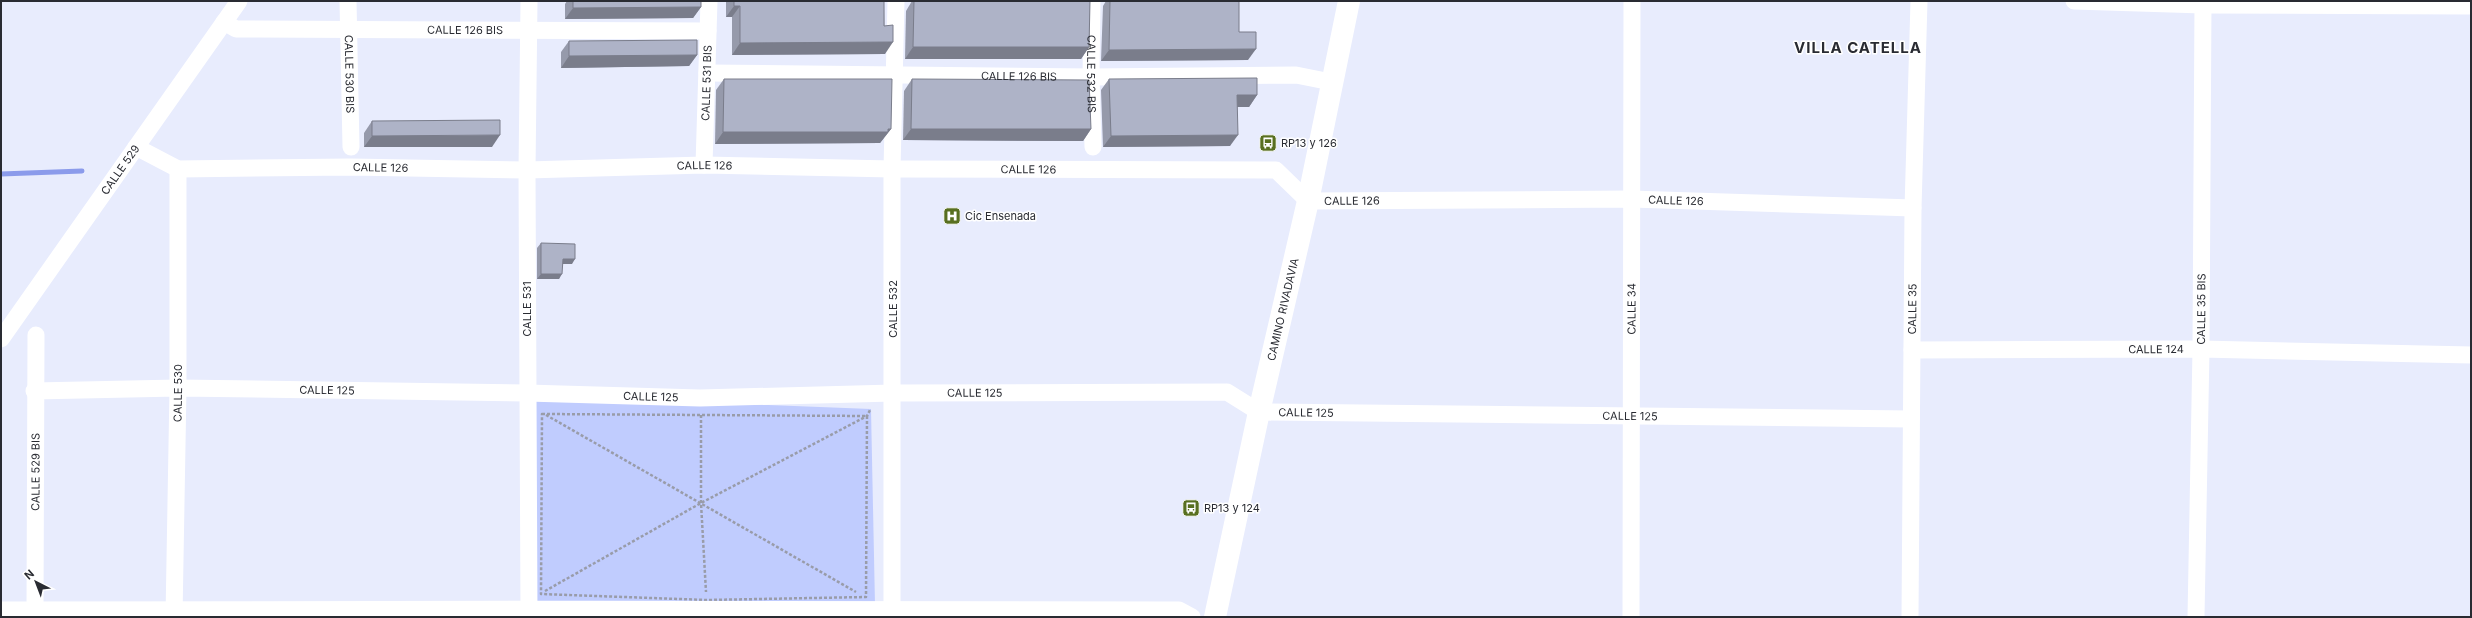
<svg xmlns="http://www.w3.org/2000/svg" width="2472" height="618" viewBox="0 0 2472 618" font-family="Inter,sans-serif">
	<rect width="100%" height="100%" fill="#e8ecfd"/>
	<!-- green -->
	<polygon fill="#c0ccfe" points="530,396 871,409 875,605 534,604"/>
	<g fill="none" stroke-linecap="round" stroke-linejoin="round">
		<!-- stream -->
		<polyline stroke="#8b9beb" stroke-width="5" points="1,174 82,171"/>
		<!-- path -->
		<g stroke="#999ca9" stroke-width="2.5" stroke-dasharray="3 2" stroke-linecap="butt">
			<polygon points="542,414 867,416 866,597 707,600 541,594"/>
			<polyline points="546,415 856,592"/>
			<polyline points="701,415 701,503 706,592"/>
			<polyline points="545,591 701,503 867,416 870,410"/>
		</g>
		<!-- street -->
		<g stroke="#fff" stroke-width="17">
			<path id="s1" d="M348,1L351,147"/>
			<path id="s2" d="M1092,1L1091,77L1093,147"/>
			<polyline points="2074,1 2203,5 2471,6"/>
			<path id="s3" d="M224,22L236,29L708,31"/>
			<path id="s4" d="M707,73L1091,77L1296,75L1331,82"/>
			<path id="s5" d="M136,147L178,169L350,167L527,170L704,165L892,169L1276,170L1308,201L1631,199L1913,208"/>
			<path id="s6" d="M704,165L709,1"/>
			<path id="s7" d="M1,339L239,1"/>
			<path id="s8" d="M1912,350L2201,349L2471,355"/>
			<path id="s9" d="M34,391L178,388L527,393L700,398L893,393L1227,392L1259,412L1911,419"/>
			<path d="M1,610C394,609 786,609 1179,610L1192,617"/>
			<path id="s10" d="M35,610L36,335"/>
			<path id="s11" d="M174,617L178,388V169"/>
			<polyline points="529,617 527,170 529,1"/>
			<polyline points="892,617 892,169 896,1"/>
			<path id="s12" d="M1631,617L1632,1"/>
			<path id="s13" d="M1910,617L1913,208L1919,1"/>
			<path id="s14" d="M2196,617L2201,349L2203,1"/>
		</g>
		<!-- secondary -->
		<path stroke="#fff" stroke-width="22" id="s15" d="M1215,617L1259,412L1308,201L1349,1"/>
	</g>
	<!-- wall -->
	<g fill="#969aab">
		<polygon points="567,1 701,1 701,7 693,18 565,19 565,4"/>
		<polygon points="726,1 884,1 885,54 732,55 732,17 726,17"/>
		<polygon points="912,1 1090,1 1089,47 1081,59 905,59 906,11"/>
		<polygon points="1106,1 1239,1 1239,32 1248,60 1101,61 1103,6"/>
		<polygon points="569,41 697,55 689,66 561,68 561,52"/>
		<polygon points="724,79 891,129 880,143 715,144 716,90"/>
		<polygon points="912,79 1091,129 1083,141 903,140 904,91"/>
		<polygon points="1109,79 1257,95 1249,107 1237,107 1230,146 1103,147 1101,90"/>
		<polygon points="372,121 492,147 364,147 364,133"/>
		<polygon points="541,243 572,264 563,264 559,279 537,279 537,248"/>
	</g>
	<!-- shaded-wall -->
	<g fill="#7a7d8b">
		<polygon points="734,6 740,6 732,17 726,17"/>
		<polygon points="701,7 693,18 565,19 573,8"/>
		<polygon points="893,42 885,54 732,55 740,43"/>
		<polygon points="913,47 1089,47 1081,59 905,59"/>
		<polygon points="1256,49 1248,60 1101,61 1109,50"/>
		<polygon points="697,55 689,66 561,68 569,56"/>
		<polygon points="1237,95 1257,95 1249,107 1229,107"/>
		<polygon points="891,129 880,143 715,144 723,132"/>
		<polygon points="911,129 1091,129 1083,141 903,140"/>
		<polygon points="500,135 492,147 364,147 372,136"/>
		<polygon points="1238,135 1230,146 1103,147 1111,136"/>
		<polygon points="563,259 575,259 572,264 560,264"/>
		<polygon points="541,274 562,274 559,279 537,279"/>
	</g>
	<!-- building -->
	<g fill="#aeb3c7" stroke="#7a7d8b">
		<polygon points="573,1 701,1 701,7 573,8"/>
		<polygon points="734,1 884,1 884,26 893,25 893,42 740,43 740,6 734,6"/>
		<polygon points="914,1 1090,1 1089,47 913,47"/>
		<polygon points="1110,1 1239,1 1239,32 1256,32 1256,49 1109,50"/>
		<polygon points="697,40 697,55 569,56 569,41"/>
		<polygon points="1257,78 1257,95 1237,95 1238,135 1111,136 1109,79"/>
		<polygon points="724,79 892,79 891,129 888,129 888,132 723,132"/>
		<polygon points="912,79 1089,80 1091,129 911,129"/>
		<polygon points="500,120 500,135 372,136 372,121"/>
		<polygon points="541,243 575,244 575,259 563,259 562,274 541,274"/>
	</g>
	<!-- icons -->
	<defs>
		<symbol id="bus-square" viewBox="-11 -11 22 22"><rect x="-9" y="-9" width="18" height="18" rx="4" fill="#586f20" stroke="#fff"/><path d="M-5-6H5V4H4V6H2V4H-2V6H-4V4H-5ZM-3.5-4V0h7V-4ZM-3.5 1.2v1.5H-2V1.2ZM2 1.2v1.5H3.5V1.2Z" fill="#fff"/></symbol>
		<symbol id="hospital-square" viewBox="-11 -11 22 22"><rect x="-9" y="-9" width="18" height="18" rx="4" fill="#586f20" stroke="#fff"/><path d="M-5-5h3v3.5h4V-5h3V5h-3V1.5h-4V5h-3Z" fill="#fff"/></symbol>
	</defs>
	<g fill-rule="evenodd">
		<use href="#bus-square" x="1258" y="133" width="20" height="20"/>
		<use href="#hospital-square" x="942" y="206" width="20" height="20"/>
		<use href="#bus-square" x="1181" y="498" width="20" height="20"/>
	</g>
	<g text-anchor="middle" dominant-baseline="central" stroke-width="3" stroke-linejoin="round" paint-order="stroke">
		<!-- street labels -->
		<g font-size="11" fill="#292b32" stroke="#fff">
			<text stroke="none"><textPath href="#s3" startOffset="243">CALLE 126 BIS</textPath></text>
			<text stroke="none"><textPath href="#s1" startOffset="73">CALLE 530 BIS</textPath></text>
			<text stroke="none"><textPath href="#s2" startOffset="73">CALLE 532 BIS</textPath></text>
			<text stroke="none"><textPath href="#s4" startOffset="312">CALLE 126 BIS</textPath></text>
			<text stroke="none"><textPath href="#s6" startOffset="82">CALLE 531 BIS</textPath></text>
			<text stroke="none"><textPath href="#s5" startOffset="574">CALLE 126</textPath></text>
			<text stroke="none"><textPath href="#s5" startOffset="250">CALLE 126</textPath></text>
			<text stroke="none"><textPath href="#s5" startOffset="898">CALLE 126</textPath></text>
			<text stroke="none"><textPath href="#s7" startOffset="207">CALLE 529</textPath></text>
			<text stroke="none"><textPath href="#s5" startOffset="1234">CALLE 126</textPath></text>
			<text stroke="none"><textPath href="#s5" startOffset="1558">CALLE 126</textPath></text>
			<text transform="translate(527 309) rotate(-90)">CALLE 531</text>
			<text transform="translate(893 309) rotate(-90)">CALLE 532</text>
			<text stroke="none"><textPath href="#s15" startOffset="315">CAMINO RIVADAVIA</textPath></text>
			<text stroke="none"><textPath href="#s12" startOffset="308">CALLE 34</textPath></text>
			<text stroke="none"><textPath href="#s13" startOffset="308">CALLE 35</textPath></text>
			<text stroke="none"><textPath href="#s14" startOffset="308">CALLE 35 BIS</textPath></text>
			<text stroke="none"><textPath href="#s8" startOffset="244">CALLE 124</textPath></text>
			<text stroke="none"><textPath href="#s9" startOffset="293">CALLE 125</textPath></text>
			<text stroke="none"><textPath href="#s11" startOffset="224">CALLE 530</textPath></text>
			<text stroke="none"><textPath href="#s9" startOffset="941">CALLE 125</textPath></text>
			<text stroke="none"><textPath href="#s9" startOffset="617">CALLE 125</textPath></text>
			<text stroke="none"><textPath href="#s9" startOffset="1278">CALLE 125</textPath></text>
			<text stroke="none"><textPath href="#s9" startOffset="1602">CALLE 125</textPath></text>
			<text stroke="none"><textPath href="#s10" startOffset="138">CALLE 529 BIS</textPath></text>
		</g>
		<!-- poi labels -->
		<g font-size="11" fill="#292b32" stroke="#fff" text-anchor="start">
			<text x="1281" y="143">RP13 y 126</text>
			<text x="965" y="216">Cic Ensenada</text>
			<text x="1204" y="508">RP13 y 124</text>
		</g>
		<!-- district labels -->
		<g font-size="15" font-weight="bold" letter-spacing="1" fill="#292b32" stroke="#fff">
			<text x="1858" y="47">VILLA CATELLA</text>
		</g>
	</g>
	<!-- border -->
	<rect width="2472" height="618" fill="none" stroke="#292b32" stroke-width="4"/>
	<!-- north arrow -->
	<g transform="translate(36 582) rotate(318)" stroke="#ffffff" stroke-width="3" paint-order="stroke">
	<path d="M0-3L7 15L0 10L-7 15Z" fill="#292b32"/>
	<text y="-6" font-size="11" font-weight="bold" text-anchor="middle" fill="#292b32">N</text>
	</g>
</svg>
